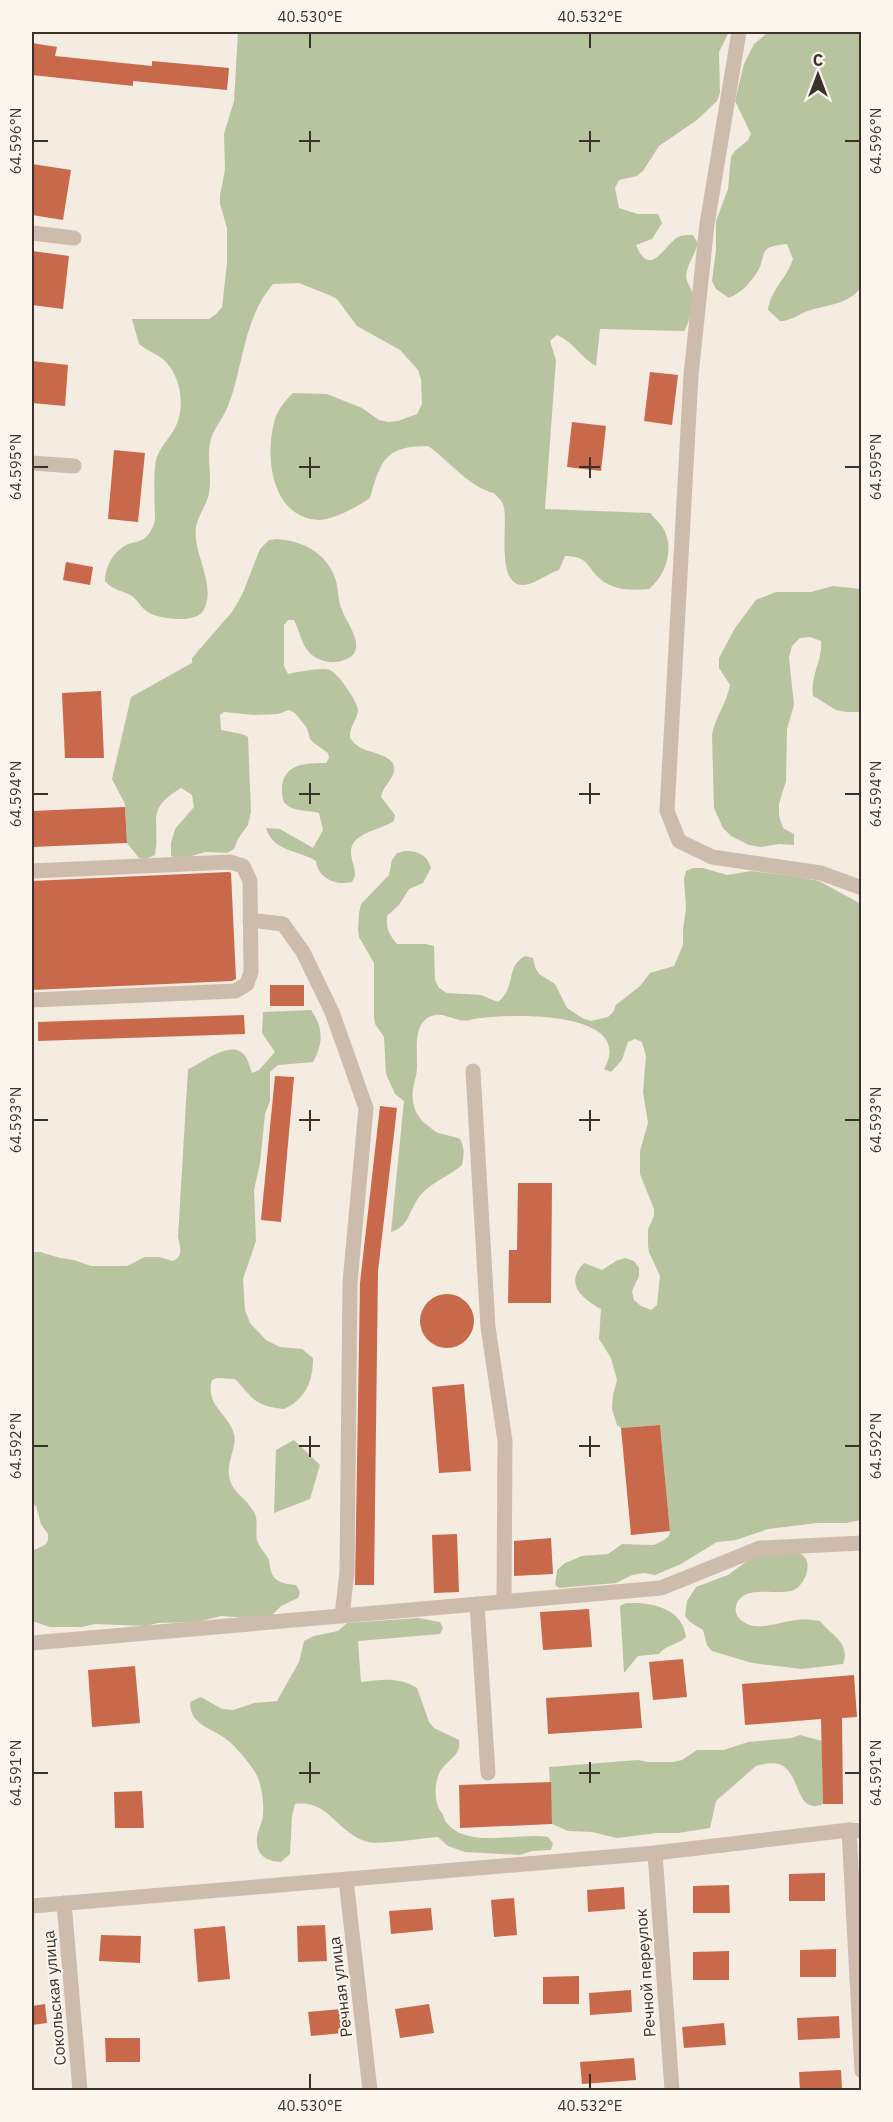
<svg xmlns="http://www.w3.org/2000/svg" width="893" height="2122" viewBox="0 0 893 2122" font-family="'IBM Plex Sans',sans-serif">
	<rect width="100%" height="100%" fill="#f4ebe1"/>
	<!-- green -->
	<g fill="#b8c4a0">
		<path d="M238,32H729L719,52L720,93L717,101L697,120L659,146L643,171L637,176L619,180L615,188L619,208L638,214H658L662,223L652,239L636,245C649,277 662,250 675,239C680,235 686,235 693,235L698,243C695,254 688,263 686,275C686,282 691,286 692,293C694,305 690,321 684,331L600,329L596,366C581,358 574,342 557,335L550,341L556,360L545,509L650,513C654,518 660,523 663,528C675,547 666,576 649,589C635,590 619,591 606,583C588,573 591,555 565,556L559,570C549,573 539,581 529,584C492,594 510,520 503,504C501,500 497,496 494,493C468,487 449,460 428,446C385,446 381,460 370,498C359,506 333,520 319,520C271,518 264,455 275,419C278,409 286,400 293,393L327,394L362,408L379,420L388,422L398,421L417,414L422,404L421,379L418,370L400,350L357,326L337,299L329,295L299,283L273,284C243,319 244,365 228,406C223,419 212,430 210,443C207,459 212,476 209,493C207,505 198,515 196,527C192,554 218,586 203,611C195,624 158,619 148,612C141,608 138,600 132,596C122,590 113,591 105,581C105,567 113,552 126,545C132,542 140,542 145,538C150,534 153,527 155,521C155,506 153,474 156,460C159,448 169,439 175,428C186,407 181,375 163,359C155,353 146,350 139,344L132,319H209L216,314L222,307L223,299L227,263V228L220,204V195L225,170L224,134L234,101Z"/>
		<path d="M776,32H862L861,287C851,303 828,305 811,310C800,313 792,321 780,321L768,310C770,291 787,278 793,259L787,244C780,245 770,245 765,251C762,256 762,264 759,269C751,282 744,291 729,298L716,289L712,281L716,250V221L728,189L731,157L735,151L748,140L751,134L735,101L744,64L754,44L766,34Z"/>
		<path d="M277,539C302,541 326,552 335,578C339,588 337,599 342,610C346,621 358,636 356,648C355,655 350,658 344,660C336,663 330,663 321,660C302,653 302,636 294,620H288L284,625V666L288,674C298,672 321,667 330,670C337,672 359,703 358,711C356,722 349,727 350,738C353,742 356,745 361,748C370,753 397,755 394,771C392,781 383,786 381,797L395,815L394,821C382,830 352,832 351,851C351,860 355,867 355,876L352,882C335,886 318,878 316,861C299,850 273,852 266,828L280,829L313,848L323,830L319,813C309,810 295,812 287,805C283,802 282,797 282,792C281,764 304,763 326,763L329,758L328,753L314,743L310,739L307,728L295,713L289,710L278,714L254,715L224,712L220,715L221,730L242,734L248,737L251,812L248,825L238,839L234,849L227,853L205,852L179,860L171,856V843L175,829L194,807L192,795L181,788C144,810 161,820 155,855L146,859L139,858L127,843L125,804L112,779L131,697L192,663V658L232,612L242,595L260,549L269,540Z"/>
		<path d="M833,586L861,589V712C852,712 839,713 831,707C824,703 820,699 813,696C810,675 823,660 821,641L810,637L800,638L792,646L789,657L794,705L787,729L786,781L779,804V816L783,828L794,834V845L779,844L761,847L749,845L731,836L723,828L714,808L712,735C715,717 727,703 730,685L719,668V658L735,628L756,600L776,592H811Z"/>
		<path d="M405,851C419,851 427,855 431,868L423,883L409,889L399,905L387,916C386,929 389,934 397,944H426L434,946L435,980L439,988L447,993L481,995L498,1002C517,986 505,967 525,956L533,958L535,967L539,974L555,984L567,1008L582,1018L591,1021L608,1017L613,1012L616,1005L640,986L650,973L674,966L683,945V930L686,908L684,879L686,871L693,868H703L727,875L752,871L799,877L819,881L861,904V1520L846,1523H817L768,1529L736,1540L717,1542L681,1564L655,1575L644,1573L632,1575L616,1583L559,1588L555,1585L557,1570L565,1563L582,1556L608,1554L622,1544L654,1545L664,1540L669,1536L670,1531L660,1425L621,1428L617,1425L612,1409L613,1395L617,1380L611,1358L599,1339L601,1309C582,1298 564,1284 584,1263L602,1270L616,1261L625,1258L634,1261L639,1268V1276L632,1291L634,1300L641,1306L651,1310L657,1305L660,1276L649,1252L648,1245V1229L654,1216V1209L640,1174V1151L648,1123L643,1092L646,1056L642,1042L635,1039L628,1042L622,1060L611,1072L604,1069C639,1008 499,1013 470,1020C455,1024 441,1007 426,1019C410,1032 421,1063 415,1080C410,1097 412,1114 427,1125C431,1128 434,1131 438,1133C445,1135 453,1136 460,1139C465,1148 464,1155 462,1165C448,1177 427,1184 417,1200C408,1214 408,1227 391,1232L404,1101L395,1094L386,1074L384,1037L375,1024L374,1017V963L359,937L358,929L359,913L361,904L389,875L392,860L397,853Z"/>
		<path d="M311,1010C323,1027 324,1043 313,1062L278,1065L270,1072V1101L265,1114L260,1163L254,1190L256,1241L243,1279L245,1310L250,1323L266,1340L280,1347L302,1349L313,1358C313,1381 306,1399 284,1409C254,1406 254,1399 235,1379L217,1378L212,1380C205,1406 228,1413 234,1434C237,1446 227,1461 229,1475C231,1493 247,1498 254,1512C259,1521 255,1531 257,1540C259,1548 266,1553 269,1560C270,1565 270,1570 272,1574C276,1583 287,1584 296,1585L300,1592L298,1598L281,1606L272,1615L248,1618L221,1616L197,1622L158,1623L146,1626L95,1624L82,1627H50L32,1621V1551L45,1545L48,1540V1534L41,1524L36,1506L32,1503V1252H40L60,1258L74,1260L91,1266H127L145,1257H159L173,1261C184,1256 180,1247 178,1237L188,1069C203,1063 235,1035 247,1059C249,1063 250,1068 252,1073L259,1070L275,1052L262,1033L263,1012Z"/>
		<polygon points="294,1440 320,1465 310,1499 274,1513 276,1450"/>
		<path d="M798,1552C806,1557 809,1561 807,1571C806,1579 799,1589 791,1591C775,1595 742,1584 736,1606C735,1610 736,1615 739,1618C755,1635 779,1621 797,1620C805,1619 813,1620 820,1621C831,1635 851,1643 843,1664L802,1669L752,1663L712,1651L707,1645L703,1630L690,1622L685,1616L687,1601L696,1587L728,1575L754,1556Z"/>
		<path d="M626,1603C651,1602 682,1607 686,1637C678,1645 665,1645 659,1654L638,1656L624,1673L620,1606Z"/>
		<path d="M418,1618L440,1622L443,1628L440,1634L358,1641L361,1682C382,1680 397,1676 417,1688L429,1722L434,1728L459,1740C462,1757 445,1760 439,1774C434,1785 434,1804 442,1813C444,1816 444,1819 446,1822C467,1850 519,1832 548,1837L553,1843L551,1850L532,1851L520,1855L465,1852L448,1846L438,1837C424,1838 378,1845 368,1842C336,1833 329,1799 295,1804L292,1816L290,1854L281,1862C266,1862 255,1854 257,1837C258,1829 263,1822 263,1815C264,1803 262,1789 258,1778C255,1769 235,1745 226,1739C211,1727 190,1726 190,1702L201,1697L222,1709L233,1710L254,1703L277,1701L299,1662L304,1641L314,1636L338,1631L347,1623Z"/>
		<path d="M800,1735L822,1741L823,1804C795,1816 801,1771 779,1764C773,1762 762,1764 756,1766L716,1801L710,1828L678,1833H658L617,1838L592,1832L568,1831L552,1824L549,1767L638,1760L648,1762H674L682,1760L697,1750H724L748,1742L792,1738Z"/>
	</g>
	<!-- building -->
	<g fill="#c8694b">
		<polygon points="32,43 57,47 55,56 152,66 152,61 229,68 227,90 133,81 133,86 32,75"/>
		<polygon points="32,164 71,170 63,220 32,215"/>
		<polygon points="32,251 69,256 63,309 32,305"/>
		<polygon points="32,361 68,365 65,406 32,403"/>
		<polygon points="650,372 678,375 672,425 644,421"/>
		<polygon points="572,422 606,426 601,471 567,467"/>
		<polygon points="114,450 145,453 138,522 108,519"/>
		<polygon points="66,562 93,567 90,585 63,580"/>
		<polygon points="101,691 104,758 65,758 62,693"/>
		<polygon points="125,807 127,843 32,847 32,811"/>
		<polygon points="229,872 231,873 236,979 232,981 32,990 32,881"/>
		<rect x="270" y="985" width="34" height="21"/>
		<polygon points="244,1015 245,1034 38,1041 38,1022"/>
		<polygon points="275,1076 294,1077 281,1222 261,1220"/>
		<polygon points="380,1106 397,1108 378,1271 374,1585 355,1585 360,1283"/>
		<polygon points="518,1183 552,1183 551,1303 508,1303 509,1250 517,1250"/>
		<circle cx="447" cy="1321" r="27"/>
		<polygon points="464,1384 471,1471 439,1473 432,1387"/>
		<polygon points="660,1425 670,1531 631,1535 621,1428"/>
		<polygon points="457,1534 459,1592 434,1593 432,1535"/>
		<polygon points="551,1538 553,1574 514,1576 514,1541"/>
		<polygon points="589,1609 592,1647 543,1650 540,1612"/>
		<polygon points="683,1659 687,1697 653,1700 649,1662"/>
		<polygon points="135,1666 140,1723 92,1727 88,1670"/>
		<polygon points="854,1675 857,1717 842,1718 843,1804 823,1804 821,1719 745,1725 742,1684"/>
		<polygon points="639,1692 642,1728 548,1734 546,1698"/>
		<polygon points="551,1782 552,1824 460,1828 459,1785"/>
		<polygon points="142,1791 144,1828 115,1828 114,1792"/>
		<polygon points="825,1873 825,1901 789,1901 789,1874"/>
		<polygon points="729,1885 730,1913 693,1913 693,1886"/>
		<polygon points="624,1887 625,1909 588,1912 587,1890"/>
		<polygon points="514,1898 517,1935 494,1937 491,1900"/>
		<polygon points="431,1908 433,1930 391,1934 389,1911"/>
		<polygon points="325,1925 327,1961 298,1962 297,1926"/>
		<polygon points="225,1926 230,1979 198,1982 194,1929"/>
		<polygon points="101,1935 141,1936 140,1963 99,1961"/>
		<polygon points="836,1949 836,1977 800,1977 800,1950"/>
		<polygon points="729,1951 729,1980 693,1980 693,1952"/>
		<polygon points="579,1976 579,2004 543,2004 543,1977"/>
		<polygon points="631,1990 632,2012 590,2015 589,1993"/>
		<polygon points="45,2004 47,2023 32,2025 32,2006"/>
		<polygon points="429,2004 434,2033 400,2038 395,2009"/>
		<polygon points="341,2009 343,2033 311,2036 308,2012"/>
		<polygon points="839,2016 840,2038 798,2040 797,2018"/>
		<polygon points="724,2023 726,2045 684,2048 682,2027"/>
		<polygon points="105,2038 140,2038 140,2062 106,2062"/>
		<polygon points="634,2058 636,2080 582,2084 580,2062"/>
		<polygon points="841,2070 842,2091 800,2091 799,2072"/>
	</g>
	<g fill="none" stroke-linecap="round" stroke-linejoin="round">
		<!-- minor -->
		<g stroke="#cdbbac" stroke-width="15">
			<polyline points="739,32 707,224 691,375 667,811 679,841 712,857 821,873 862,888"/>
			<polyline points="32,233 74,238"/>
			<polyline points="32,463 74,466"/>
			<polyline points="32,871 230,862 243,866 250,881 251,972 247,984 235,991 32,1000"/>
			<polyline points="250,920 283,924 303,952 332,1012 366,1108 350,1283 347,1572 342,1616"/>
			<polyline points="473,1071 488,1327 505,1441 504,1602"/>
			<polyline points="477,1604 488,1773"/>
			<polyline points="32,1643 661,1588 760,1548 862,1543"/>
			<polyline points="849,1830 862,2071"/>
			<polyline points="655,1853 672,2090"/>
			<polyline points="346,1880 370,2090"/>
			<polyline points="64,1903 80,2090"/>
			<polyline points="32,1906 655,1853 849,1830 862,1831"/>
		</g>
	</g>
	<!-- ticks -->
	<path fill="none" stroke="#3b302b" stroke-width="2" d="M310,33V48M590,33V48M310,131V152M590,131V152M33,141H48M299,141H320M579,141H600M845,141H860M310,457V478M590,457V478M33,467H48M299,467H320M579,467H600M845,467H860M310,783V804M590,783V804M33,794H48M299,794H320M579,794H600M845,794H860M310,1110V1131M590,1110V1131M33,1120H48M299,1120H320M579,1120H600M845,1120H860M310,1436V1457M590,1436V1457M33,1446H48M299,1446H320M579,1446H600M845,1446H860M310,1762V1783M590,1762V1783M33,1773H48M299,1773H320M579,1773H600M845,1773H860M310,2074V2089M590,2074V2089"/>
	<g text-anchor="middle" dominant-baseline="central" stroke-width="4.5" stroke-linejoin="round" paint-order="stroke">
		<!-- street labels -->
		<g font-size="16" fill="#3b302b" stroke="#fbf5ee">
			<text transform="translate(645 1973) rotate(-94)">Речной переулок</text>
			<text transform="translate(340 1987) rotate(-97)">Речная улица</text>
			<text transform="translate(54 1998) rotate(-95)">Сокольская улица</text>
		</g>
	</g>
	<!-- border -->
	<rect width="893" height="2122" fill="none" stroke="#fbf5ee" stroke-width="66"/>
	<!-- north arrow -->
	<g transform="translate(818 75)" stroke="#fbf5ee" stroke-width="4.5" paint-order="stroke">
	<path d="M0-4.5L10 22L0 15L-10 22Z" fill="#3b302b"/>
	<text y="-9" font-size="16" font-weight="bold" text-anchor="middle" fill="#3b302b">С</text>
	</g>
	<rect x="33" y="33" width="827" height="2056" fill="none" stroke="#3b302b" stroke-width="2"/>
	<g font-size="15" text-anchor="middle" fill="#3b302b">
		<text x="310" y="22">40.530°E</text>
		<text x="590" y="22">40.532°E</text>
		<text transform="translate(16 141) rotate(-90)" y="5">64.596°N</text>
		<text transform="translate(876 141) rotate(-90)" y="5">64.596°N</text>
		<text transform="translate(16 467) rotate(-90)" y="5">64.595°N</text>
		<text transform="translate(876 467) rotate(-90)" y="5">64.595°N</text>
		<text transform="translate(16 794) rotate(-90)" y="5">64.594°N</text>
		<text transform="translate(876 794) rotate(-90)" y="5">64.594°N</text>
		<text transform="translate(16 1120) rotate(-90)" y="5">64.593°N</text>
		<text transform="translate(876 1120) rotate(-90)" y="5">64.593°N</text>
		<text transform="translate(16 1446) rotate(-90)" y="5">64.592°N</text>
		<text transform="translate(876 1446) rotate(-90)" y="5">64.592°N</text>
		<text transform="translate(16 1773) rotate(-90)" y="5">64.591°N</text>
		<text transform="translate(876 1773) rotate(-90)" y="5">64.591°N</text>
		<text x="310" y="2111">40.530°E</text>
		<text x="590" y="2111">40.532°E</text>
	</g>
</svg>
